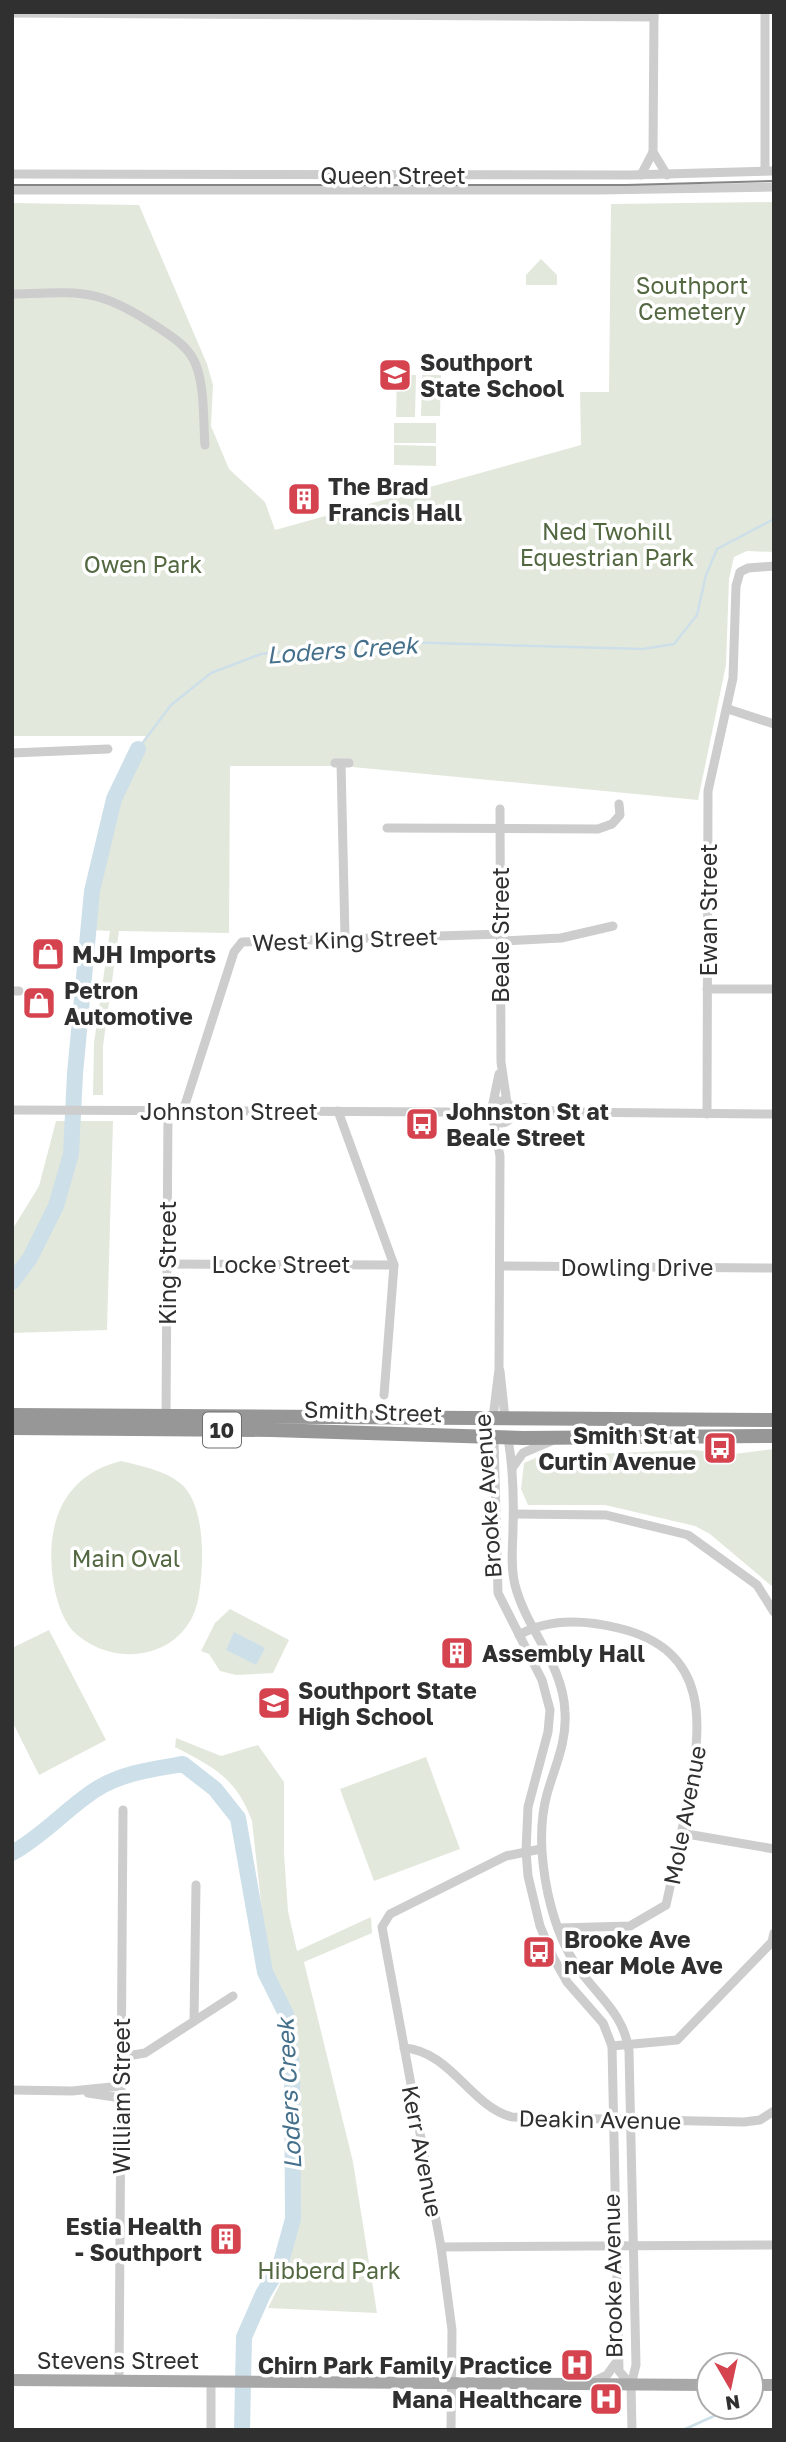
<svg xmlns="http://www.w3.org/2000/svg" width="786" height="2442" viewBox="0 0 786 2442" font-family="'Golos Text',sans-serif">
	<rect width="100%" height="100%" fill="#fff"/>
	<!-- green -->
	<g fill="#e3e8dc">
		<path d="M774,202V552L747,551L734,557L729,579L726,665L698,800L342,766H230L229,933L119,931L103,1046V1095H93L94,1043L110,931L89,930C93,864 110,793 146,736H12V203L139,205L207,364L213,385L211,426L229,469L265,502L275,530L581,445L580,392H609L611,204Z"/>
		<polygon points="541,259 557,275 557,285 526,285 526,275"/>
		<polygon points="397,375 416,375 415,417 396,417"/>
		<polygon points="422,375 441,375 440,416 421,416"/>
		<rect x="394" y="423" width="42" height="20"/>
		<polygon points="394,445 436,446 436,466 394,465"/>
		<polygon points="56,1121 113,1121 107,1330 12,1333 12,1230 39,1186"/>
		<polygon points="774,1449 774,1588 710,1534 695,1526 605,1505 528,1505 521,1489 524,1463 540,1456 693,1450 734,1454"/>
		<path d="M121,1461C141,1466 164,1470 180,1483C207,1504 204,1570 198,1600C186,1659 112,1671 72,1630C62,1618 57,1601 54,1586C44,1529 60,1476 121,1461Z"/>
		<polygon points="230,1609 289,1640 273,1673 236,1675 220,1671 209,1654 201,1651 215,1623"/>
		<polygon points="49,1630 106,1740 39,1775 12,1721 12,1648"/>
		<path d="M176,1738L221,1756L258,1745L284,1782V1853L288,1911L297,1951L371,1917L372,1933L304,1962L353,2162L377,2313L268,2308L287,2270L297,2224V2068L290,2015L268,1965L252,1821C236,1778 215,1768 175,1747Z"/>
		<polygon points="426,1757 460,1849 374,1881 340,1789"/>
	</g>
	<!-- water -->
	<polygon fill="#cddfe9" points="234,1632 265,1648 256,1665 226,1650"/>
	<g fill="none" stroke-linecap="round" stroke-linejoin="round">
		<!-- stream -->
		<g stroke="#cddfe9" stroke-width="2.5">
			<polyline points="138,749 171,705 211,673 261,654 399,642 643,649 674,644 697,615 706,575 717,549 774,519"/>
			<polyline points="683,2430 734,2407"/>
		</g>
		<!-- river -->
		<g stroke="#cddfe9" stroke-width="16">
			<polyline points="12,1282 30,1258 56,1206 71,1154 75,1074 92,891 114,799 138,749"/>
			<path d="M12,1853C43,1836 66,1809 95,1790C121,1773 153,1769 183,1764L215,1789L238,1818L265,1972L286,2014L292,2066L293,2219L280,2266L263,2294L244,2337L242,2430"/>
		</g>
		<!-- minor -->
		<g stroke="#cdcdcd" stroke-width="9">
			<polyline points="12,13 654,17"/>
			<polyline points="653,152 667,175"/>
			<polyline points="765,171 765,12"/>
			<polyline points="12,174 630,175 774,171"/>
			<polyline points="641,175 653,152 654,14"/>
			<polyline points="12,190 599,190 774,187"/>
			<path d="M12,294C83,292 98,287 159,328C174,338 189,347 196,365C205,389 203,420 205,445"/>
			<polyline points="728,709 774,724"/>
			<polyline points="12,753 108,749"/>
			<polyline points="335,763 349,763"/>
			<polyline points="341,763 345,937"/>
			<polyline points="500,809 501,1062 507,1103"/>
			<polyline points="387,828 598,829 612,824 620,815 619,804"/>
			<polyline points="502,941 561,938 613,926"/>
			<polyline points="707,989 774,989"/>
			<polyline points="12,991 19,991"/>
			<circle cx="501" cy="1112" r="11"/>
			<polyline points="493,1103 499,1074"/>
			<polyline points="510,1106 562,1112 774,1114"/>
			<polyline points="12,1110 447,1112 491,1119"/>
			<polyline points="183,1111 234,952 242,942 502,934"/>
			<polyline points="338,1111 394,1265 384,1395"/>
			<polyline points="707,1114 708,791 733,678 736,586 740,572 748,568 774,566"/>
			<polyline points="493,1120 500,1156 499,1369 493,1418"/>
			<polyline points="167,1264 394,1265"/>
			<polyline points="500,1266 774,1268"/>
			<polyline points="500,1371 505,1418"/>
			<polyline points="166,1416 168,1111"/>
			<polyline points="494,1437 498,1593 542,1680 550,1710 548,1732 528,1807 526,1851 528,1876 540,1926 553,1957 567,1982 603,2023 612,2046 619,2371 631,2385"/>
			<path d="M508,1438C513,1468 514,1497 513,1527C513,1546 510,1566 515,1585C527,1631 563,1663 565,1712C567,1742 555,1766 547,1794C538,1827 541,1861 548,1894C554,1921 564,1950 581,1972C601,1999 624,2015 629,2051L636,2365L631,2385"/>
			<polyline points="513,1467 523,1453 551,1441"/>
			<polyline points="514,1514 606,1515 688,1535 757,1585 774,1612"/>
			<path d="M519,1635C549,1618 585,1620 618,1628C712,1650 702,1726 688,1800C681,1835 674,1870 666,1905L630,1926L558,1928"/>
			<polyline points="681,1833 774,1849"/>
			<polyline points="194,2021 196,1885"/>
			<polyline points="612,2046 677,2040 772,1942 774,1933"/>
			<path d="M404,2048C451,2051 471,2107 512,2117L744,2122L760,2120L774,2111"/>
			<polyline points="121,2057 145,2053 233,1996"/>
			<polyline points="12,2090 72,2091 121,2086"/>
			<polyline points="88,2093 121,2098"/>
			<polyline points="441,2247 774,2245"/>
			<polyline points="119,2381 123,1810"/>
			<polyline points="592,2382 607,2375 618,2360"/>
			<polyline points="631,2385 632,2430"/>
			<polyline points="211,2430 211,2382"/>
			<polyline points="451,2430 452,2330 441,2247 382,1927 390,1914 506,1856 541,1849"/>
		</g>
		<!-- major -->
		<g stroke="#a8a8a8" stroke-width="12">
			<polyline points="12,2380 709,2385"/>
			<polyline points="751,2385 774,2385"/>
		</g>
		<!-- highway -->
		<g stroke="#979797" stroke-width="14">
			<polyline points="12,1415 774,1420"/>
			<polyline points="12,1428 272,1430 523,1438 774,1436"/>
		</g>
		<!-- tram -->
		<polyline stroke="#858585" stroke-width="2" points="12,185 626,185 774,181"/>
	</g>
	<!-- icons -->
	<defs>
		<symbol id="school-square" viewBox="-11 -11 22 22"><rect x="-9" y="-9" width="18" height="18" rx="4" fill="#d5434f" stroke="#fff"/><path d="M0-5L7-2L0 1L-7-2ZM-4 1L0 2.5L4 1V4Q0 6-4 4Z" fill="#fff"/></symbol>
		<symbol id="building-square" viewBox="-11 -11 22 22"><rect x="-9" y="-9" width="18" height="18" rx="4" fill="#d5434f" stroke="#fff"/><path d="M-4-6H4V6H1V3H-1V6H-4ZM-2.5-4.3h1.7v1.8h-1.7ZM.8-4.3h1.7v1.8H.8ZM-2.5-1h1.7V.8h-1.7ZM.8-1h1.7V.8H.8Z" fill="#fff"/></symbol>
		<symbol id="shop-square" viewBox="-11 -11 22 22"><rect x="-9" y="-9" width="18" height="18" rx="4" fill="#d5434f" stroke="#fff"/><path d="M-5-2.5h2.3a2.7 3.5 0 0 1 5.4 0H5L5.5 6h-11ZM-1.5-2.5h3a1.5 2.3 0 0 0-3 0Z" fill="#fff"/></symbol>
		<symbol id="bus-square" viewBox="-11 -11 22 22"><rect x="-9" y="-9" width="18" height="18" rx="4" fill="#d5434f" stroke="#fff"/><path d="M-5-6H5V4H4V6H2V4H-2V6H-4V4H-5ZM-3.5-4V0h7V-4ZM-3.5 1.2v1.5H-2V1.2ZM2 1.2v1.5H3.5V1.2Z" fill="#fff"/></symbol>
		<symbol id="hospital-square" viewBox="-11 -11 22 22"><rect x="-9" y="-9" width="18" height="18" rx="4" fill="#d5434f" stroke="#fff"/><path d="M-5-5h3v3.5h4V-5h3V5h-3V1.5h-4V5h-3Z" fill="#fff"/></symbol>
	</defs>
	<g fill-rule="evenodd">
		<use href="#school-square" x="376" y="356" width="38" height="38"/>
		<use href="#building-square" x="285" y="480" width="38" height="38"/>
		<use href="#shop-square" x="29" y="935" width="38" height="38"/>
		<use href="#shop-square" x="20" y="984" width="38" height="38"/>
		<use href="#bus-square" x="403" y="1105" width="38" height="38"/>
		<use href="#bus-square" x="701" y="1429" width="38" height="38"/>
		<use href="#building-square" x="438" y="1634" width="38" height="38"/>
		<use href="#school-square" x="255" y="1684" width="38" height="38"/>
		<use href="#bus-square" x="520" y="1933" width="38" height="38"/>
		<use href="#building-square" x="207" y="2220" width="38" height="38"/>
		<use href="#hospital-square" x="558" y="2346" width="38" height="38"/>
		<use href="#hospital-square" x="587" y="2380" width="38" height="38"/>
	</g>
	<g text-anchor="middle" dominant-baseline="central" stroke-width="7" stroke-linejoin="round" paint-order="stroke">
		<!-- shield labels -->
		<rect fill="#fff" stroke="#6e6e6e" stroke-width="2" x="203" y="1412.5" width="38" height="35" rx="5"/>
		<g font-size="21" font-weight="bold" fill="#303030">
			<text x="222" y="1430">10</text>
		</g>
		<!-- street labels -->
		<g font-size="23" fill="#303030" stroke="#fff">
			<text x="393" y="175">Queen Street</text>
			<text transform="translate(708 910) rotate(-90)">Ewan Street</text>
			<text transform="translate(500 935) rotate(-90)">Beale Street</text>
			<text transform="translate(345 939) rotate(-2)">West King Street</text>
			<text x="229" y="1111">Johnston Street</text>
			<text transform="translate(167 1263) rotate(-90)">King Street</text>
			<text x="281" y="1264">Locke Street</text>
			<text x="637" y="1267">Dowling Drive</text>
			<text transform="translate(373 1411) rotate(2)">Smith Street</text>
			<text transform="translate(487 1496) rotate(-94)">Brooke Avenue</text>
			<text transform="translate(684 1815) rotate(-79)">Mole Avenue</text>
			<text transform="translate(121 2096) rotate(-90)">William Street</text>
			<text transform="translate(600 2119) rotate(1)">Deakin Avenue</text>
			<text transform="translate(423 2151) rotate(79)">Kerr Avenue</text>
			<text transform="translate(612 2276) rotate(-91)">Brooke Avenue</text>
			<text x="118" y="2360">Stevens Street</text>
		</g>
		<!-- park labels -->
		<g font-size="23" fill="#536841" stroke="#fff">
			<text x="692" y="285">Southport<tspan x="692" dy="26">Cemetery</tspan></text>
			<text x="607" y="531">Ned Twohill<tspan x="607" dy="26">Equestrian Park</tspan></text>
			<text x="143" y="564">Owen Park</text>
			<text x="126" y="1558">Main Oval</text>
			<text x="329" y="2270">Hibberd Park</text>
		</g>
		<!-- poi labels -->
		<g font-size="23" font-weight="bold" fill="#303030" stroke="#fff" text-anchor="start">
			<text x="420" y="362">Southport<tspan x="420" dy="26">State School</tspan></text>
			<text x="328" y="486">The Brad<tspan x="328" dy="26">Francis Hall</tspan></text>
			<text x="72" y="954">MJH Imports</text>
			<text x="64" y="990">Petron<tspan x="64" dy="26">Automotive</tspan></text>
			<text x="446" y="1111">Johnston St at<tspan x="446" dy="26">Beale Street</tspan></text>
			<text x="696" y="1435" text-anchor="end">Smith St at<tspan x="696" dy="26">Curtin Avenue</tspan></text>
			<text x="482" y="1653">Assembly Hall</text>
			<text x="298" y="1690">Southport State<tspan x="298" dy="26">High School</tspan></text>
			<text x="564" y="1939">Brooke Ave<tspan x="564" dy="26">near Mole Ave</tspan></text>
			<text x="202" y="2226" text-anchor="end">Estia Health<tspan x="202" dy="26">- Southport</tspan></text>
			<text x="552" y="2365" text-anchor="end">Chirn Park Family Practice</text>
			<text x="582" y="2399" text-anchor="end">Mana Healthcare</text>
		</g>
		<!-- water labels -->
		<g font-size="24" font-style="italic" fill="#45708b" stroke="#fff">
			<text transform="translate(342 649) rotate(-4)">Loders Creek</text>
			<text transform="translate(288 2094) rotate(-93)">Loders Creek</text>
		</g>
	</g>
	<!-- border -->
	<rect width="786" height="2442" fill="none" stroke="#303030" stroke-width="28"/>
	<!-- north arrow -->
	<g transform="translate(730 2386) rotate(171)"><circle r="33" fill="#ffffff" stroke="#acacac" stroke-width="2"/>
	<path d="M0-5L12 26L0 18L-12 26Z" fill="#d5434f"/>
	<text y="-10" font-size="19" font-weight="bold" text-anchor="middle" fill="#303030">N</text>
	</g>
</svg>
